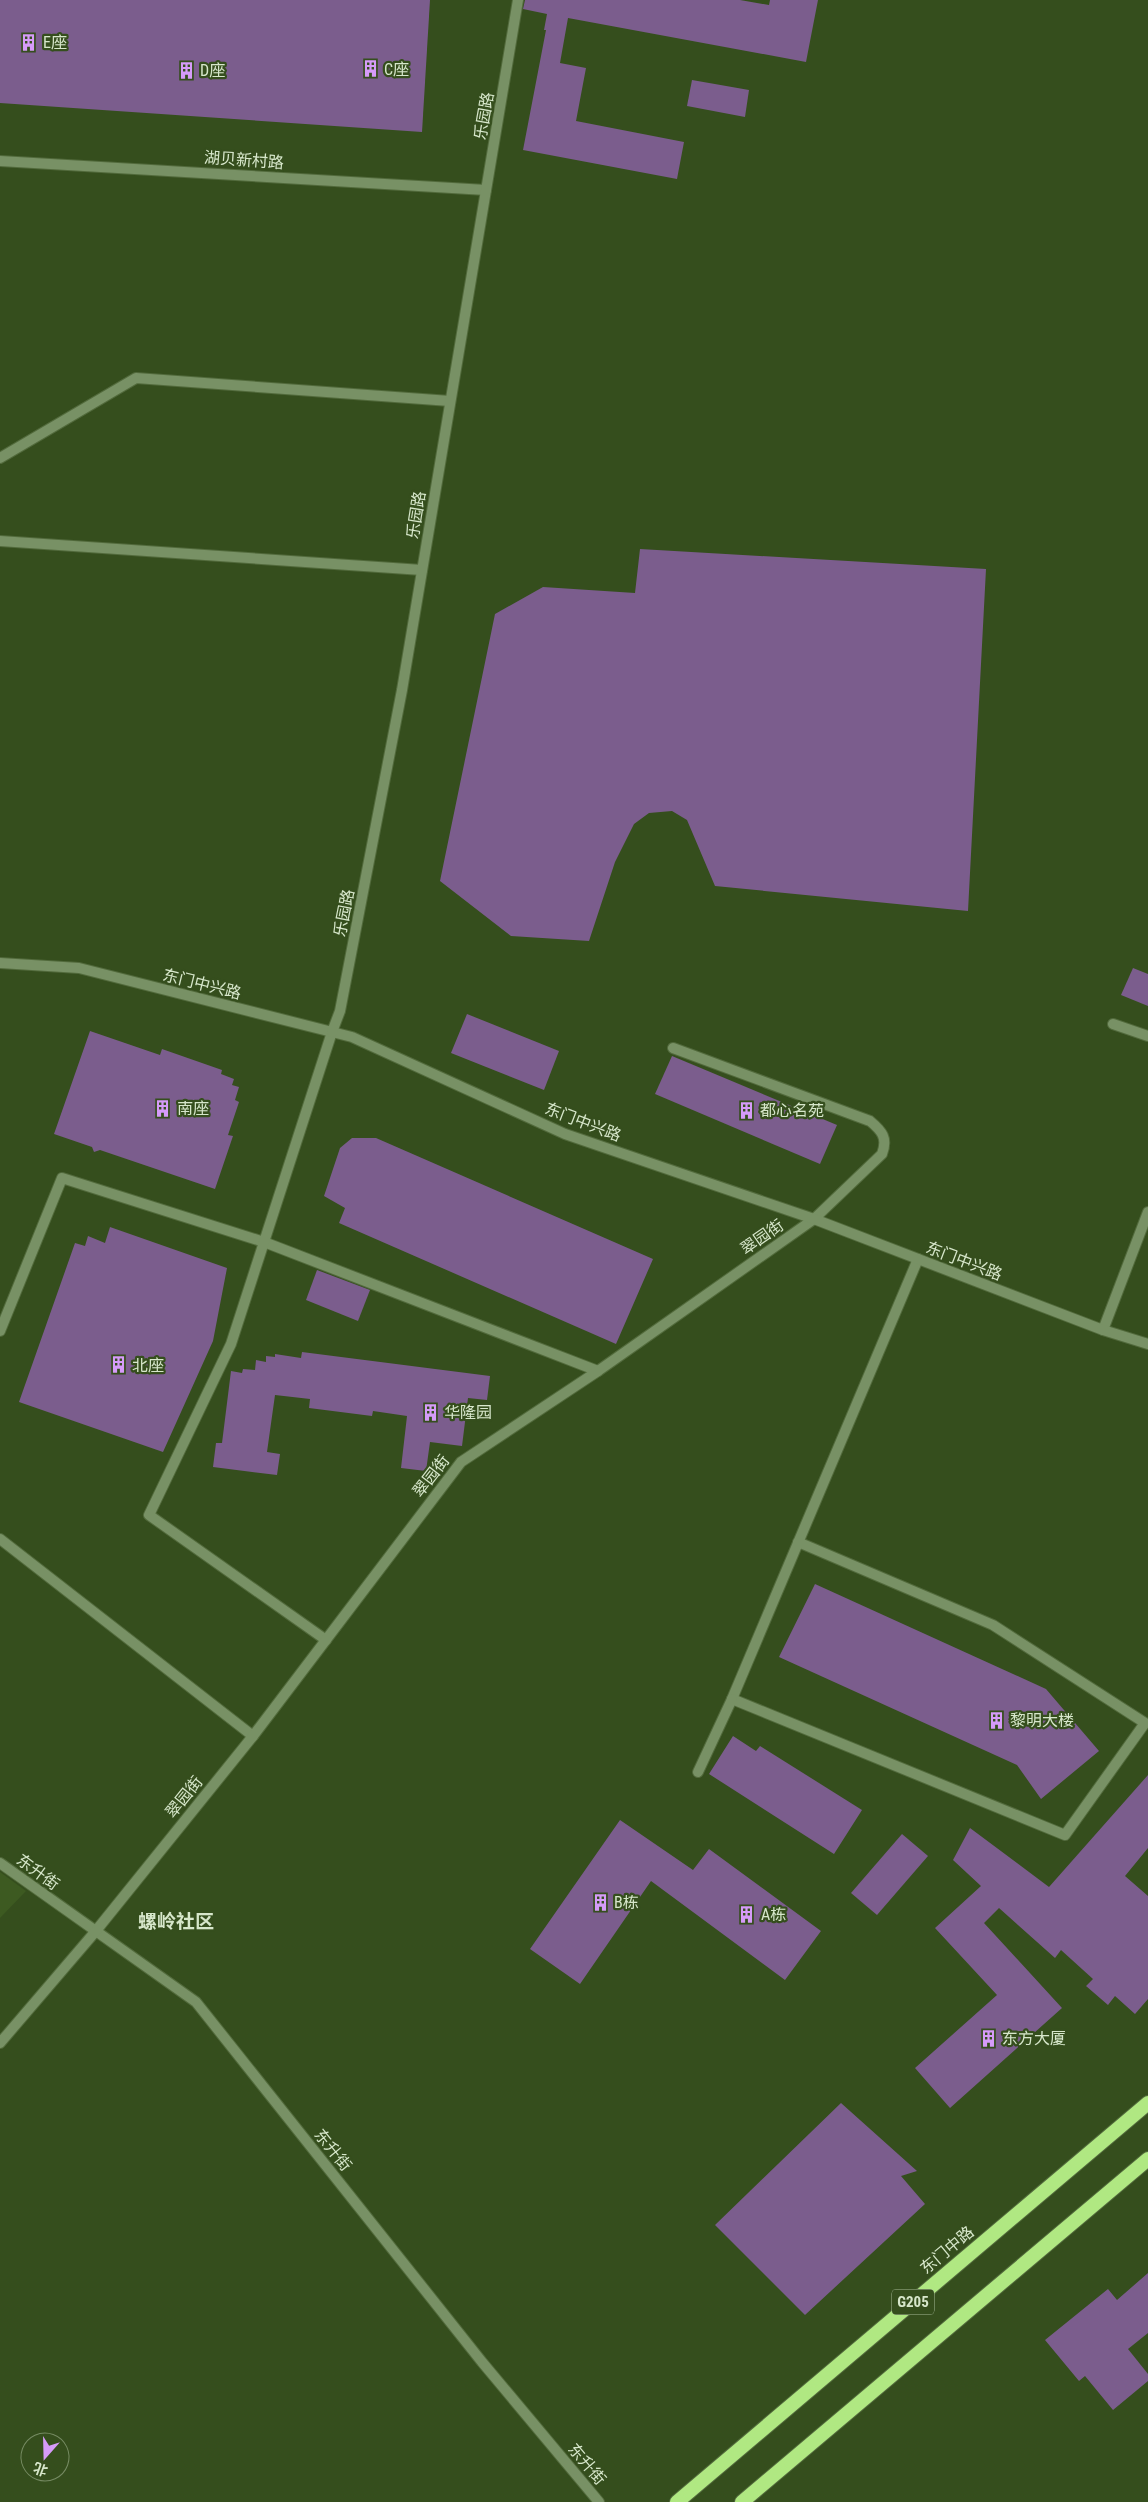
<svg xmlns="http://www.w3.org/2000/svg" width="1148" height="2502" viewBox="0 0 1148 2502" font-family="'Roboto Condensed','Noto Sans SC',sans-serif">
	<rect width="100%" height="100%" fill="#354e1d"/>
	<!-- built -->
	<polygon fill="#3d5a21" points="0,1872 26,1891 0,1918"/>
	<!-- building -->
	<g fill="#7b5d8d">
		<polygon points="0,0 430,0 422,132 0,103"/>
		<polygon points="525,0 740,0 769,5 770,0 818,0 806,62 568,18 560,63 586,68 576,121 684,142 677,179 523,150 546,30 544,30 547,14 523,9"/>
		<polygon points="692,80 749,90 745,117 687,106"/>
		<polygon points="640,549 986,569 968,911 715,886 687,820 672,811 649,813 634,824 615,862 589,941 511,936 440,881 495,614 543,587 635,593"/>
		<polygon points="1133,968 1148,974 1148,1006 1121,995"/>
		<polygon points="467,1014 559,1051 544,1090 451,1053"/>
		<polygon points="90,1031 160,1055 162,1049 222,1070 221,1074 234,1079 232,1085 239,1087 235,1100 239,1102 228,1135 233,1136 215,1189 100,1150 94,1152 92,1147 54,1134"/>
		<polygon points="672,1056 837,1125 820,1164 655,1094"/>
		<polygon points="352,1138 376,1138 653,1259 616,1344 339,1223 345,1208 324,1196 340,1148"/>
		<polygon points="110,1227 227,1268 213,1341 163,1452 19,1402 75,1243 85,1246 88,1236 105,1243"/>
		<polygon points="317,1270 370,1290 358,1321 306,1300"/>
		<polygon points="302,1352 490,1376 487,1400 468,1398 462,1446 430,1442 426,1471 401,1468 407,1416 373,1411 372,1416 309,1408 310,1399 275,1395 267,1452 280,1454 277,1475 213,1467 216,1443 222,1443 231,1371 242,1373 243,1369 255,1370 256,1360 266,1362 266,1356 275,1357 275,1354 301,1358"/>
		<polygon points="815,1584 1046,1689 1099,1751 1041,1799 1017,1765 779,1657"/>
		<polygon points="733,1736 756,1751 760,1746 862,1810 834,1854 709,1774"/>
		<polygon points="1148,1775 1148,1848 1125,1876 1148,1896 1148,1999 1135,2014 1115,1996 1108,2005 1086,1986 1093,1979 1061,1950 1055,1958 999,1908 984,1923 1062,2008 950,2108 915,2068 997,1995 935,1928 981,1886 953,1860 970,1828 1049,1887"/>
		<polygon points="620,1820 693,1870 709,1849 821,1931 785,1980 651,1881 580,1984 530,1949"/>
		<polygon points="902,1834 928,1856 877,1915 851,1893"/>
		<polygon points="841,2103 917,2171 901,2176 925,2204 805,2315 715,2225"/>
		<polygon points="1148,2273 1148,2333 1128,2349 1148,2374 1148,2381 1113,2410 1085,2376 1079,2381 1045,2340 1108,2289 1117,2300"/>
	</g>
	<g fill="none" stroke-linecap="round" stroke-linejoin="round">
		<defs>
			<polyline id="pedestrian" points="0,1539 253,1736"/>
			<g id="minor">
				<polyline points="0,161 486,190"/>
				<polyline points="0,458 136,378 450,401"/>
				<polyline points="0,541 422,570"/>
				<polyline points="1113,1024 1148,1036"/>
				<polyline points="1103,1330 1148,1212"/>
				<polyline points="0,1331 62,1178 264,1242 598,1371"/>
				<polyline points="798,1542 993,1625 1145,1723 1065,1835 732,1699 918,1259"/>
				<polyline points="326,1640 149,1515 231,1344 332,1032"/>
				<polyline points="698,1772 732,1699"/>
				<polyline points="0,1863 196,2002 482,2362 599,2502"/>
				<path d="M0,2043L95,1932L253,1736L461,1462L598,1371L814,1219L882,1154C888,1138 882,1131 870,1121L673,1048"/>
			</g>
			<g id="tertiary">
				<polyline points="0,963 79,968 352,1037 565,1134 814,1219 1103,1330 1148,1344"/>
				<polyline points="332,1032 340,1011 402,690 518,0"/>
			</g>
			<g id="trunk">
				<polyline points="677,2502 1148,2103"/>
				<polyline points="742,2502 1148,2159"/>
			</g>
		</defs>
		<!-- pedestrian casing -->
		<use href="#pedestrian" stroke="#526a3c" stroke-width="12"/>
		<!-- minor casing -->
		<use href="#minor" stroke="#526a3c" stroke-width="12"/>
		<!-- tertiary casing -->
		<use href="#tertiary" stroke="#526a3c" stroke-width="12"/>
		<!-- trunk casing -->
		<use href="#trunk" stroke="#526a3c" stroke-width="16"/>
		<!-- pedestrian -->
		<use href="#pedestrian" stroke="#789165" stroke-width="10"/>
		<!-- minor -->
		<use href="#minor" stroke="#789165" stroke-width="10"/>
		<!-- tertiary -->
		<use href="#tertiary" stroke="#789165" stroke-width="10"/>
		<!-- trunk -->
		<use href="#trunk" stroke="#b0e882" stroke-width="14"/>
	</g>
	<!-- icons -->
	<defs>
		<symbol id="building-bare" viewBox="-9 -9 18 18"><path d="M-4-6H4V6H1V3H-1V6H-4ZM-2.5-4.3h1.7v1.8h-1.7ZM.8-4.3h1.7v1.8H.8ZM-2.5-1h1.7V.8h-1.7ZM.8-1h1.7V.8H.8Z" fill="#d69bf9" stroke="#354e1d" stroke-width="2.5" paint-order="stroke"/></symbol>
	</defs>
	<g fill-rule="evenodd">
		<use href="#building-bare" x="16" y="30" width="25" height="25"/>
		<use href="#building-bare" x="358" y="56" width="25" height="25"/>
		<use href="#building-bare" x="174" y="58" width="25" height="25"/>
		<use href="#building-bare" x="150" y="1096" width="25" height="25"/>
		<use href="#building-bare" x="734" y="1098" width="25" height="25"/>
		<use href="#building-bare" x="106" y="1352" width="25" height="25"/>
		<use href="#building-bare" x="418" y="1400" width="25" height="25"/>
		<use href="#building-bare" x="984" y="1708" width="25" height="25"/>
		<use href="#building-bare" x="588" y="1890" width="25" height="25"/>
		<use href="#building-bare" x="734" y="1902" width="25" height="25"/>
		<use href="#building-bare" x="976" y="2026" width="25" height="25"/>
	</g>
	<g text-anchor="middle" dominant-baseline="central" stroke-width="4.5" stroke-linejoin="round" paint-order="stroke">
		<!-- shield labels -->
		<rect fill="#354e1d" stroke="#a6b997" stroke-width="1" x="892" y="2289.5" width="42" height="25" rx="4"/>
		<g font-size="15" font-weight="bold" fill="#d7e7cb">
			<text x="913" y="2302">G205</text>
		</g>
		<!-- poi labels -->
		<g font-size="16" fill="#d7e7cb" stroke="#354e1d" text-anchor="start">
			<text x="43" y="42">E座</text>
			<text x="384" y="69">C座</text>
			<text x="200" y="70">D座</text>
			<text x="177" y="1108">南座</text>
			<text x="760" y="1110">都心名苑</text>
			<text x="132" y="1365">北座</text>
			<text x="444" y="1412">华隆园</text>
			<text x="1010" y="1720">黎明大楼</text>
			<text x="614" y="1902">B栋</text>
			<text x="761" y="1914">A栋</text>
			<text x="1002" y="2038">东方大厦</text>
		</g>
		<!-- street labels -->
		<g font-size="16" fill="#d7e7cb" stroke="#354e1d">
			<text transform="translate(484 116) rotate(-80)">乐园路</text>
			<text transform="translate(244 160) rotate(4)">湖贝新村路</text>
			<text transform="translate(416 515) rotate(-81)">乐园路</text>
			<text transform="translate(344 913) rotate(-79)">乐园路</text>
			<text transform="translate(202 984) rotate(14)">东门中兴路</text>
			<text transform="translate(583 1122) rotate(21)">东门中兴路</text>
			<text transform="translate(762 1237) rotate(-35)">翠园街</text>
			<text transform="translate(964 1261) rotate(21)">东门中兴路</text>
			<text transform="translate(431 1476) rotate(-52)">翠园街</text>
			<text transform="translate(184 1797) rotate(-51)">翠园街</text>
			<text transform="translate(38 1872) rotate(36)">东升街</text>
			<text transform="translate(333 2150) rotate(51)">东升街</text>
			<text transform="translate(947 2250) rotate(-40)">东门中路</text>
			<text transform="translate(587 2464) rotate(50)">东升街</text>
		</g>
		<!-- quarter labels -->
		<g font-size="19" font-weight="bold" fill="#d7e7cb" stroke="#354e1d">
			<text x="176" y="1921">螺岭社区</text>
		</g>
	</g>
	<!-- north arrow -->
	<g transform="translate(45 2457) rotate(200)"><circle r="24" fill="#354e1d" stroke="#768b63"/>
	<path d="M0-4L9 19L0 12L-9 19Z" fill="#d69bf9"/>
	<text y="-8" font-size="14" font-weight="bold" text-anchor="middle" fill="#d7e7cb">北</text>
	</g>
</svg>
